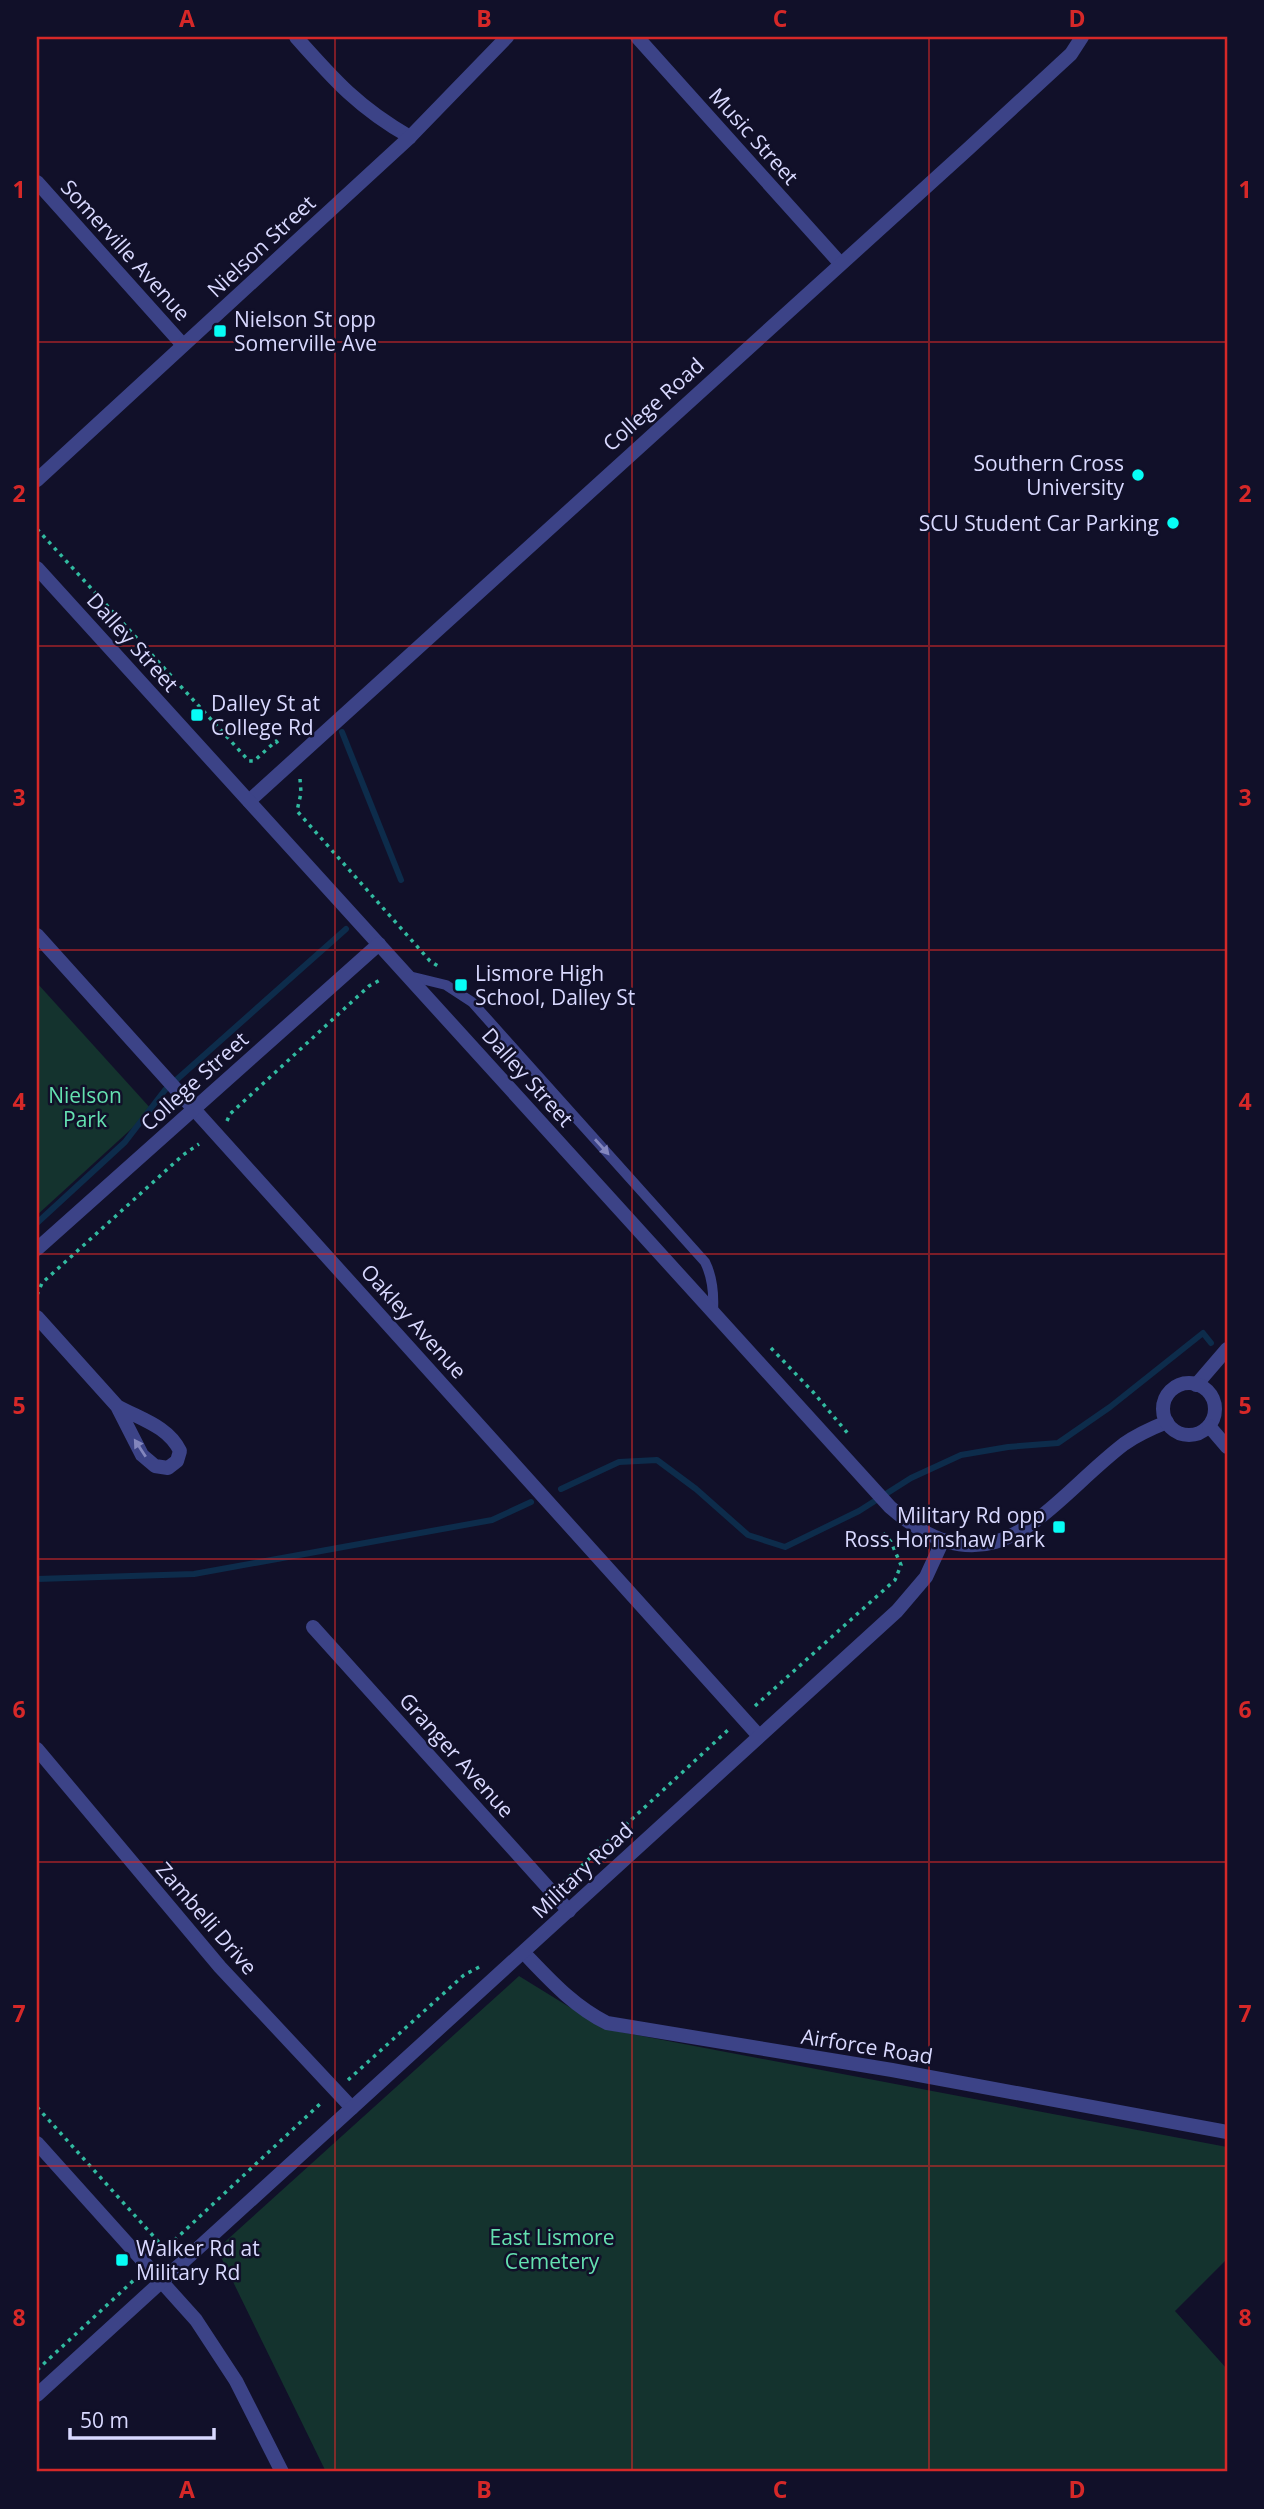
<svg xmlns="http://www.w3.org/2000/svg" width="1264" height="2509" viewBox="0 0 1264 2509" font-family="'Open Sans',sans-serif">
	<rect width="100%" height="100%" fill="#111029"/>
	<!-- green -->
	<g fill="#14332e">
		<polygon points="37,983 152,1110 37,1215"/>
		<polygon points="519,1976 605,2029 1227,2147 1227,2259 1175,2311 1227,2369 1227,2472 326,2472 217,2249"/>
	</g>
	<g fill="none" stroke-linecap="round" stroke-linejoin="round">
		<!-- stream -->
		<g stroke="#0d2c4b" stroke-width="6">
			<polyline points="342,732 401,880"/>
			<polyline points="37,1223 125,1142 165,1090 346,929"/>
			<polyline points="561,1489 619,1462 657,1460 696,1489 748,1535 785,1547 859,1511 911,1478 961,1455 1008,1447 1058,1443 1110,1407 1203,1333 1211,1343"/>
			<polyline points="37,1579 194,1574 492,1520 531,1502"/>
		</g>
		<!-- path -->
		<g stroke="#31baa0" stroke-width="3.5" stroke-dasharray="3.5 5" stroke-linecap="butt">
			<polyline points="37,529 249,761 254,761 276,741 280,746"/>
			<polyline points="300,779 301,793 297,811 430,961 441,968"/>
			<polyline points="227,1121 230,1114 369,986 380,980"/>
			<polyline points="37,1295 42,1283 183,1155 199,1144"/>
			<polyline points="771,1348 813,1392 850,1436"/>
			<polyline points="755,1706 895,1580 901,1565 891,1542 883,1533"/>
			<polyline points="563,1883 728,1730"/>
			<polyline points="348,2080 464,1975 483,1965"/>
			<polyline points="37,2107 165,2249 321,2103"/>
			<polyline points="37,2370 134,2280"/>
		</g>
		<!-- service -->
		<path stroke="#3c4387" stroke-width="10" d="M409,976L446,985L472,1002L705,1262C713,1278 714,1294 713,1311"/>
		<!-- minor -->
		<g stroke="#3c4387" stroke-width="14">
			<path d="M296,37C334,80 359,108 410,137"/>
			<polyline points="637,37 840,263"/>
			<polyline points="37,182 183,345"/>
			<polyline points="37,480 410,137 507,37"/>
			<polyline points="249,801 968,149 1071,54 1082,37"/>
			<polyline points="37,935 759,1736"/>
			<path d="M37,1317L117,1406L142,1455L155,1466L168,1468L177,1461L180,1451C168,1426 140,1419 117,1406"/>
			<polyline points="1196,1385 1227,1349"/>
			<polyline points="313,1627 569,1911"/>
			<polyline points="37,1749 220,1967 352,2108"/>
			<path d="M524,1953C550,1980 573,2006 607,2023L892,2070L1227,2132"/>
			<polyline points="37,2143 196,2320 236,2381 282,2472"/>
			<polyline points="37,2395 897,1611 926,1577 943,1540"/>
		</g>
		<!-- tertiary -->
		<g stroke="#3c4387" stroke-width="14">
			<path d="M37,568L890,1507C995,1599 1046,1504 1124,1444C1138,1434 1152,1428 1167,1422"/>
			<polyline points="37,1249 379,944"/>
			<circle cx="1189" cy="1409" r="26"/>
			<polyline points="1209,1426 1227,1447"/>
		</g>
	</g>
	<!-- one-way arrows -->
	<defs><path id="oneway-solid" d="M-6-.8H1V-3.2L6.5 0L1 3.2V.8H-6Z" transform="scale(1.75)"/></defs>
	<g fill="#8386bd">
		<use href="#oneway-solid" transform="translate(602 1147) rotate(48)"/>
		<use href="#oneway-solid" transform="translate(140 1448) rotate(-123)"/>
	</g>
	<!-- grid -->
	<path fill="none" stroke="#d62828" stroke-width="2" stroke-opacity="0.55" d="M335,37V2472M632,37V2472M929,37V2472M37,342H1227M37,646H1227M37,950H1227M37,1254H1227M37,1559H1227M37,1862H1227M37,2166H1227"/>
	<!-- markers -->
	<g fill="#07fdf5" stroke="#111029" stroke-width="2.5">
		<rect x="213" y="324" width="14" height="14" rx="3.5"/>
		<circle cx="1138" cy="475" r="7"/>
		<circle cx="1173" cy="523" r="7"/>
		<rect x="190" y="708" width="14" height="14" rx="3.5"/>
		<rect x="454" y="978" width="14" height="14" rx="3.5"/>
		<rect x="1052" y="1520" width="14" height="14" rx="3.5"/>
		<rect x="115" y="2253" width="14" height="14" rx="3.5"/>
	</g>
	<g text-anchor="middle" dominant-baseline="central" stroke-width="5" stroke-linejoin="round" paint-order="stroke">
		<!-- street labels -->
		<g font-size="21" fill="#d9d9ff" stroke="#111029">
			<text transform="translate(754 136) rotate(48)">Music Street</text>
			<text transform="translate(261 246) rotate(-43)">Nielson Street</text>
			<text transform="translate(126 250) rotate(48)">Somerville Avenue</text>
			<text transform="translate(653 404) rotate(-42)">College Road</text>
			<text transform="translate(133 642) rotate(48)">Dalley Street</text>
			<text transform="translate(528 1077) rotate(48)">Dalley Street</text>
			<text transform="translate(194 1081) rotate(-42)">College Street</text>
			<text transform="translate(414 1321) rotate(48)">Oakley Avenue</text>
			<text transform="translate(457 1755) rotate(48)">Granger Avenue</text>
			<text transform="translate(582 1870) rotate(-43)">Military Road</text>
			<text transform="translate(207 1918) rotate(49)">Zambelli Drive</text>
			<text transform="translate(867 2046) rotate(9)">Airforce Road</text>
		</g>
		<!-- poi labels -->
		<g font-size="21" fill="#d9d9ff" stroke="#111029" text-anchor="start">
			<text x="234" y="319">Nielson St opp<tspan x="234" dy="24">Somerville Ave</tspan></text>
			<text x="1124" y="463" text-anchor="end">Southern Cross<tspan x="1124" dy="24">University</tspan></text>
			<text x="1159" y="523" text-anchor="end">SCU Student Car Parking</text>
			<text x="211" y="703">Dalley St at<tspan x="211" dy="24">College Rd</tspan></text>
			<text x="475" y="973">Lismore High<tspan x="475" dy="24">School, Dalley St</tspan></text>
			<text x="1045" y="1515" text-anchor="end">Military Rd opp<tspan x="1045" dy="24">Ross Hornshaw Park</tspan></text>
			<text x="136" y="2248">Walker Rd at<tspan x="136" dy="24">Military Rd</tspan></text>
		</g>
		<!-- park labels -->
		<g font-size="21" fill="#64e0b0" stroke="#111029">
			<text x="85" y="1095">Nielson<tspan x="85" dy="24">Park</tspan></text>
			<text x="552" y="2237">East Lismore<tspan x="552" dy="24">Cemetery</tspan></text>
		</g>
	</g>
	<!-- border -->
	<rect width="1264" height="2509" fill="none" stroke="#111029" stroke-width="77"/>
	<!-- scale -->
	<path d="M70 2428v10h144v-10" fill="none" stroke="#d9d9ff" stroke-width="3.5"/>
	<text x="80" y="2428" font-size="21" fill="#d9d9ff" stroke="#111029" stroke-width="5" paint-order="stroke">50 m</text>
	<rect x="38" y="38" width="1188" height="2432" fill="none" stroke="#d62828" stroke-width="2.5"/>
	<g font-size="23" text-anchor="middle" font-weight="bold" fill="#d62828">
		<text x="187" y="27">A</text>
		<text x="484" y="27">B</text>
		<text x="780" y="27">C</text>
		<text x="1077" y="27">D</text>
		<text x="19" y="198">1</text>
		<text x="1245" y="198">1</text>
		<text x="19" y="502">2</text>
		<text x="1245" y="502">2</text>
		<text x="19" y="806">3</text>
		<text x="1245" y="806">3</text>
		<text x="19" y="1110">4</text>
		<text x="1245" y="1110">4</text>
		<text x="19" y="1414">5</text>
		<text x="1245" y="1414">5</text>
		<text x="19" y="1718">6</text>
		<text x="1245" y="1718">6</text>
		<text x="19" y="2022">7</text>
		<text x="1245" y="2022">7</text>
		<text x="19" y="2326">8</text>
		<text x="1245" y="2326">8</text>
		<text x="187" y="2498">A</text>
		<text x="484" y="2498">B</text>
		<text x="780" y="2498">C</text>
		<text x="1077" y="2498">D</text>
	</g>
</svg>
